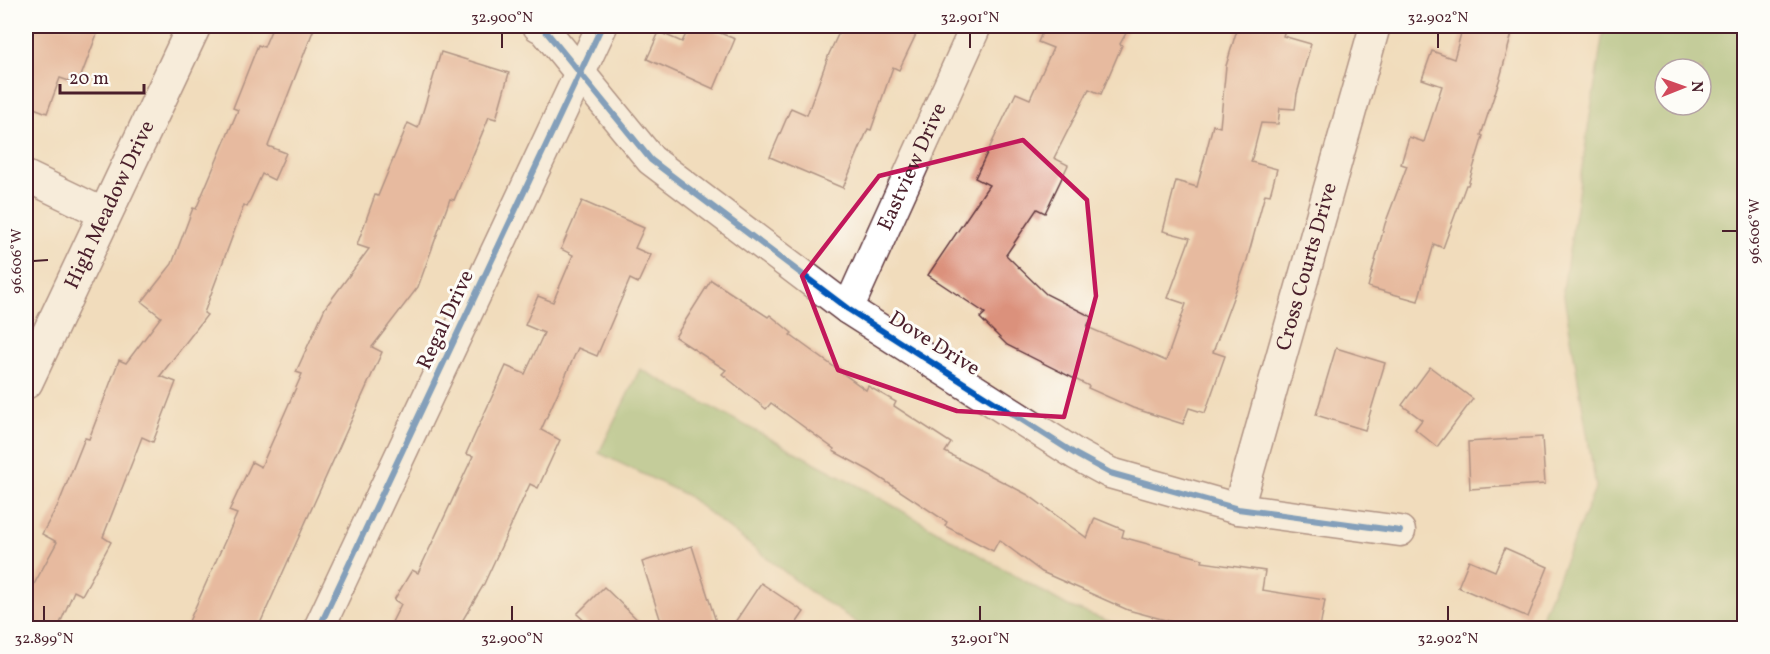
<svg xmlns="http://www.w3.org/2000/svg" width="1770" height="654" viewBox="0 0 1770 654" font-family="Vollkorn,serif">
	<rect width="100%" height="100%" fill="#fdfcf7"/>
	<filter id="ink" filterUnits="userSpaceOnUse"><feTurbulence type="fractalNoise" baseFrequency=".0167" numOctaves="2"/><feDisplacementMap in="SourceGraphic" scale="12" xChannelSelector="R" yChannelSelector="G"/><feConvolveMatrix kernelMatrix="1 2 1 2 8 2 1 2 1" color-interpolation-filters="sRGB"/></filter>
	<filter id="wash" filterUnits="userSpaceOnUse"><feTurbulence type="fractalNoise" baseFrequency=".008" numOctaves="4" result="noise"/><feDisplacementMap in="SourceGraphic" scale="24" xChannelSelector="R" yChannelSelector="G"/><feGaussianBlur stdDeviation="1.35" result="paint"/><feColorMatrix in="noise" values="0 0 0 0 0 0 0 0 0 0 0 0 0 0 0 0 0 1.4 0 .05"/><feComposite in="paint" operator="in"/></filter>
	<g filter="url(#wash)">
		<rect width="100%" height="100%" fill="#f1dcbc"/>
		<!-- forest -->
		<g fill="#8eb971" stroke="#6c6c4e" stroke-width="1.5" fill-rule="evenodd">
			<path d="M1604,26H1744V628H1537L1596,487L1563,290ZM1665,69H1701V105H1665Z"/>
			<polygon points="640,369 866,490 1068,606 1127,628 865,628 808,590 686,495 599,453"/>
		</g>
		<g id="blocks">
			<!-- building -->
			<g fill="#db917b">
				<polygon points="35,26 100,26 78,84 60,78 47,113 26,105 26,51"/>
				<polygon points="273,26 315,26 268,146 286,153 274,180 262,174 247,207 244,205 204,313 207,315 160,376 176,382 153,442 142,437 103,537 111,542 82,595 74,591 58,628 26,628 26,599 57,542 42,534 59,503 85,438 89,439 119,360 126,363 161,317 142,302 172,264 193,208 196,209 238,110 233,108 258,45 264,47"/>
				<polygon points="690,26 703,26 735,39 714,89 647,59 659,32 682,42"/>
				<polygon points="842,26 920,26 899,70 893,67 871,130 868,129 843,188 770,157 791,108 807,115 829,54"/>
				<polygon points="1045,26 1130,26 1120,44 1122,45 1101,94 1089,89 1054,158 1068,165 1045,213 1037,209 1006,255 1046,294 1092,317 1087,327 1166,361 1186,304 1168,298 1190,238 1163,231 1176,181 1197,187 1213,125 1220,127 1226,66 1238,26 1286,26 1283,36 1311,44 1297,94 1295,109 1280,108 1278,124 1261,123 1251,162 1277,169 1270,195 1265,194 1247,260 1213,352 1225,356 1205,413 1189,408 1183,424 1133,408 1088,388 1089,386 1007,345 980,318 985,313 928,275 989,185 975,178 1016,93 1030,99 1053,48 1038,42"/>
				<polygon points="1463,26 1514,26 1500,78 1481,135 1483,136 1468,185 1466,185 1443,248 1434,244 1418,301 1368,287 1385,224 1407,166 1401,164 1409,137 1424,142 1442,86 1422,79 1432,51 1454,59"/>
				<polygon points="441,52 509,73 496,119 489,117 454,200 450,199 418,287 372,347 382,352 258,628 186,628 237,514 229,511 252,462 261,467 302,374 296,372 325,308 369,249 357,245 375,195 378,196 408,123 418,128"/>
				<polygon points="582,201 644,228 635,248 651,255 638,283 630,279 597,356 578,348 541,430 560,440 538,488 530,484 483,586 458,628 389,628 401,604 394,600 412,570 418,573 473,456 466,454 506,366 525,374 544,333 525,325 538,296 553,302 573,255 561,249"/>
				<polygon points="711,280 768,317 770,315 792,333 790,335 866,390 868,386 896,402 894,406 951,443 945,452 1028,495 1087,538 1095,518 1124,530 1122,537 1203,559 1202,562 1265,571 1262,590 1325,600 1320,628 1195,628 1128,610 1042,572 999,540 993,551 945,526 947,522 870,471 833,451 834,449 771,403 766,409 722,374 726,370 675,337"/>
				<polygon points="1336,348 1385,363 1365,430 1316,415"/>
				<polygon points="1430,367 1473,399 1437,447 1415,429 1422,420 1402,405"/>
				<polygon points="1542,437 1545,484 1470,489 1468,442"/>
				<polygon points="692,546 718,628 663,628 642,562"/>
				<polygon points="1505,548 1548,567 1528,617 1458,587 1469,560 1495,571"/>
				<polygon points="761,583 804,612 793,628 731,628"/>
				<polygon points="604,587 646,628 592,628 577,614"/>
			</g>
		</g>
	</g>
	<g filter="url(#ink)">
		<use href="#blocks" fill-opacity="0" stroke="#633b41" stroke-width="1.5"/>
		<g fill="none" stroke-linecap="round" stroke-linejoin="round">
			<defs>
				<g id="street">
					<polyline points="538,26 544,29 651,160 848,309 1077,455 1110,473 1238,509 1400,531"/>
					<polyline points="26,176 105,214"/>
					<path id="s1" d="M848,309L976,26"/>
					<path id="s2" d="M1238,509L1375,26"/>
					<polyline points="319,628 602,26"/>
				</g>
				<g id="secondary">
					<path id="s3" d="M26,382L194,26"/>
				</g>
			</defs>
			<!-- street casing -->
			<use href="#street" stroke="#633b41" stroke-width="33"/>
			<!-- secondary casing -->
			<use href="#secondary" stroke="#633b41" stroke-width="36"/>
			<!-- street -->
			<use href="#street" stroke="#fff" stroke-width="30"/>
			<!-- secondary -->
			<use href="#secondary" stroke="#fff" stroke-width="33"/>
			<defs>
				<g id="cycleway">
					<polyline points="538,26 544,29 651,160 848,309 1077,455 1110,473 1238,509 1400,531"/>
					<polyline points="319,628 602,26"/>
				</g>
			</defs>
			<!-- cycleway casing -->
			<use href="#cycleway" stroke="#fdfcf7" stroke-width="10"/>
			<!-- cycleway -->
			<use href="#cycleway" stroke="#0057b8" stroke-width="6"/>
		</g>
	</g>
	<!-- marked area -->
	<path d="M0 0H1770V654H0ZM1023,140L1087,200L1096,296L1064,417L957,411L838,370L802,276L879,176Z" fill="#f1dcbc" fill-opacity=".55" fill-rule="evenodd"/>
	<path fill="none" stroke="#c2185b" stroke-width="4.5" stroke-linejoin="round" d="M1023,140L1087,200L1096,296L1064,417L957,411L838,370L802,276L879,176Z"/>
	<!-- ticks -->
	<path fill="none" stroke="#4a1f2b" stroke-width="2" d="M502,33V48M970,33V48M1438,33V48M1722,231H1737M33,261L48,260M44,606V621M512,606V621M980,606V621M1448,606V621"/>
	<g text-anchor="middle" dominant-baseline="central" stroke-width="6" stroke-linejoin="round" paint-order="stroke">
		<!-- street labels -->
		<g font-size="21" fill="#4a1f2b" stroke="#fdfcf7">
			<text stroke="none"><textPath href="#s1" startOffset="156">Eastview Drive</textPath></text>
			<text stroke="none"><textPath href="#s3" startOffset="196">High Meadow Drive</textPath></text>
			<text stroke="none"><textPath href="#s2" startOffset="252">Cross Courts Drive</textPath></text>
			<text transform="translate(446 320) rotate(-65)">Regal Drive</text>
			<text transform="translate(934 344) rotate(32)">Dove Drive</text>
		</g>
	</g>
	<!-- margin -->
	<rect width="1770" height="654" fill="none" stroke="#fdfcf7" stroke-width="66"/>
	<!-- north arrow -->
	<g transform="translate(1683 87) rotate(89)"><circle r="28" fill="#fdfcf7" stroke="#b5a4a5" stroke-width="1.5"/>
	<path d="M0-4.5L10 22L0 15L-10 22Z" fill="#d1495b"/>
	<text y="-9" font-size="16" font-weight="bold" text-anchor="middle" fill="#4a1f2b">N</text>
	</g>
	<!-- scale -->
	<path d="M60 84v9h84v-9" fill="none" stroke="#4a1f2b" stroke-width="3"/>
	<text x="69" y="84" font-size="18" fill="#4a1f2b" stroke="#fdfcf7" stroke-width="4.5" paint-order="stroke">20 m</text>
	<rect x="33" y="33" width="1704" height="588" fill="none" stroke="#4a1f2b" stroke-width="2"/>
	<g font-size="15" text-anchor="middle" fill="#4a1f2b">
		<text x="502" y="22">32.900°N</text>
		<text x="970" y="22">32.901°N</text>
		<text x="1438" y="22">32.902°N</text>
		<text transform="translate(1754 231) rotate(-90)" y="5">96.606°W</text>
		<text transform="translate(16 261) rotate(-90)" y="5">96.606°W</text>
		<text x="44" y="643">32.899°N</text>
		<text x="512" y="643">32.900°N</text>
		<text x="980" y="643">32.901°N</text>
		<text x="1448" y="643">32.902°N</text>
	</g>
</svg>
